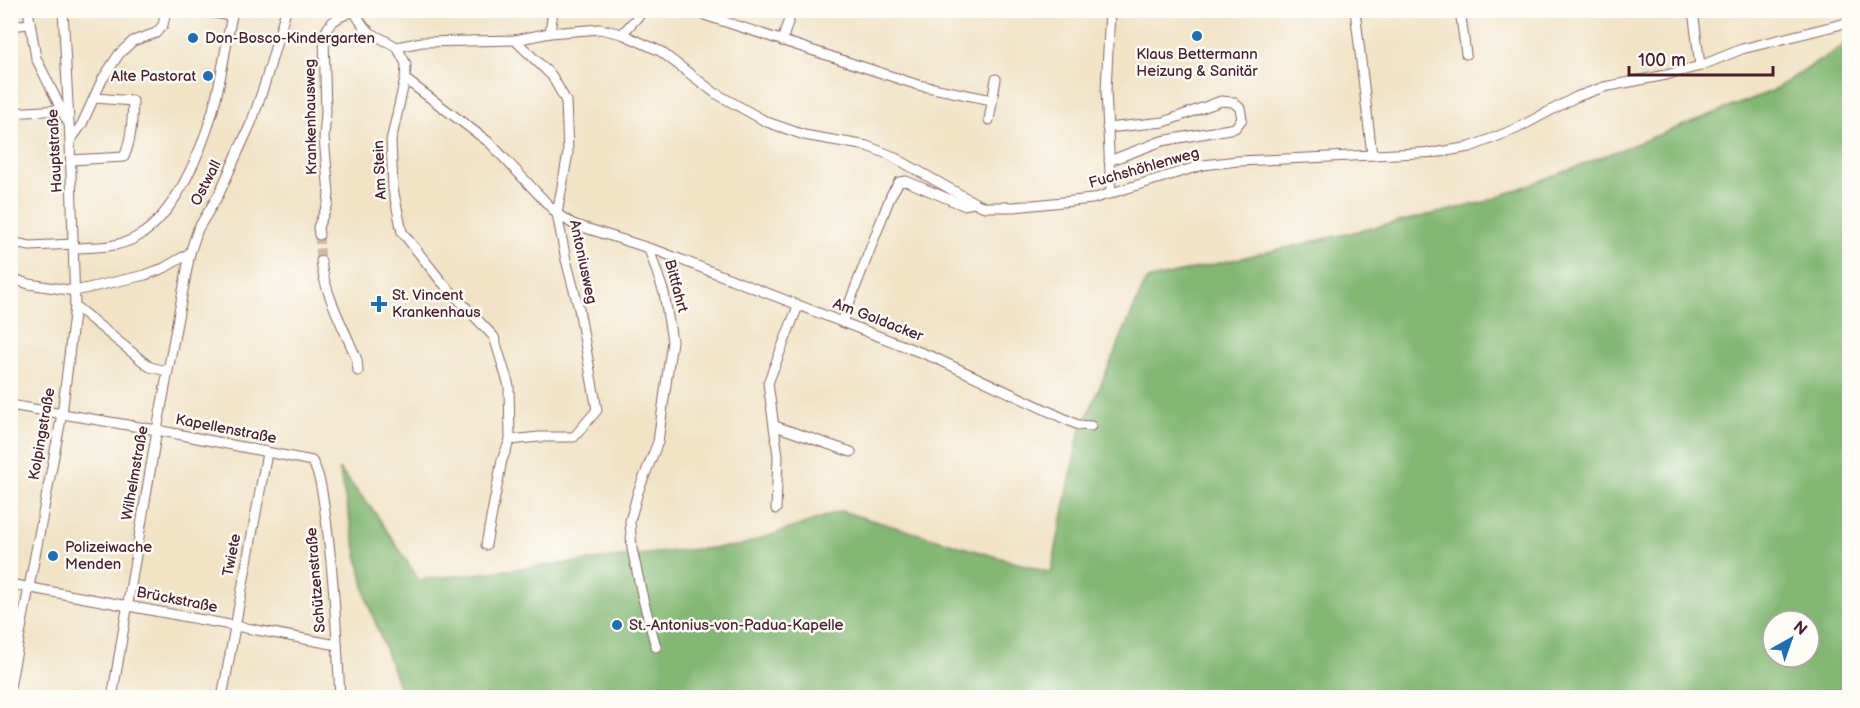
<svg xmlns="http://www.w3.org/2000/svg" width="1860" height="708" viewBox="0 0 1860 708" font-family="'Balsamiq Sans',sans-serif">
	<rect width="100%" height="100%" fill="#fdfcf7"/>
	<filter id="ink" filterUnits="userSpaceOnUse"><feTurbulence type="fractalNoise" baseFrequency=".0167" numOctaves="2"/><feDisplacementMap in="SourceGraphic" scale="12" xChannelSelector="R" yChannelSelector="G"/><feConvolveMatrix kernelMatrix="1 2 1 2 8 2 1 2 1" color-interpolation-filters="sRGB"/></filter>
	<filter id="wash" filterUnits="userSpaceOnUse"><feTurbulence type="fractalNoise" baseFrequency=".008" numOctaves="4" result="noise"/><feDisplacementMap in="SourceGraphic" scale="24" xChannelSelector="R" yChannelSelector="G"/><feGaussianBlur stdDeviation="1.35" result="paint"/><feColorMatrix in="noise" values="0 0 0 0 0 0 0 0 0 0 0 0 0 0 0 0 0 1.4 0 .05"/><feComposite in="paint" operator="in"/></filter>
	<g filter="url(#wash)">
		<rect width="100%" height="100%" fill="#f1e3c6"/>
		<!-- forest -->
		<path fill="#83b773" stroke="#666b4f" stroke-width="1.5" fill-rule="evenodd" d="M1849,42V697H403L367,600L339,469L376,514L419,580L674,551L739,546L841,511L1051,573L1079,435L1146,280L1485,202L1772,91ZM1773,621H1809V657H1773Z"/>
	</g>
	<g filter="url(#ink)">
		<g fill="none" stroke-linecap="round" stroke-linejoin="round">
			<!-- minor-tunnel -->
			<polyline stroke="#d0bca7" stroke-width="9" stroke-dasharray="9 4.5" stroke-linecap="butt" points="319,235 321,261"/>
			<defs>
				<g id="minor">
					<polyline points="28,10 36,58 67,121"/>
					<polyline points="196,10 232,16"/>
					<polyline points="353,10 364,27 371,33 397,47 406,64 405,79 391,141 393,189 402,232 441,281 494,337 509,386 510,440 502,460 486,545"/>
					<polyline points="689,10 918,85 992,100"/>
					<polyline points="1110,10 1106,90 1111,194"/>
					<polyline points="1355,10 1372,155"/>
					<polyline points="1460,10 1466,54"/>
					<polyline points="1693,10 1700,66"/>
					<polyline points="10,26 29,24"/>
					<polyline points="550,33 553,10"/>
					<polyline points="622,34 644,10"/>
					<polyline points="782,41 792,10"/>
					<polyline points="397,47 422,42 515,40 550,33 600,29 622,34 660,51 715,93 767,122 804,135 867,146 890,155 977,204 985,207 1014,207 1092,199 1203,165 1238,161 1440,152 1470,147 1516,129 1576,97 1604,87 1666,75 1700,66 1742,49 1850,22"/>
					<polyline points="405,79 490,143 557,214 573,224 661,252 935,358 1078,425 1091,426"/>
					<polyline points="10,113 61,110"/>
					<polyline points="989,120 996,79"/>
					<polyline points="1107,128 1164,122 1221,101 1233,102 1240,108 1242,119 1235,128 1162,141 1109,161"/>
					<polyline points="70,141 82,124 102,80 119,54 133,41 156,33 163,25 166,10"/>
					<path d="M71,160L124,157C132,139 132,120 133,101L95,98"/>
					<path d="M319,235L318,227L328,204L329,194L324,138L326,112L324,37C328,21 339,17 353,11"/>
					<polyline points="10,242 30,246 74,244"/>
					<path d="M74,248C95,247 118,248 137,237C175,216 202,150 213,110C222,77 226,43 233,10"/>
					<polyline points="649,249 664,293 672,341 658,442 638,492 630,521 632,549 643,599 656,647"/>
					<path d="M321,261C324,293 345,330 357,360L358,371"/>
					<polyline points="10,278 29,284 75,291 145,275 164,268 190,253"/>
					<polyline points="75,306 150,367 167,371"/>
					<polyline points="842,322 891,195 899,182 906,181 963,205 974,203"/>
					<path d="M10,405L157,430L312,461C322,478 323,501 326,519C334,578 337,638 340,698"/>
					<polyline points="775,426 851,452"/>
					<polyline points="510,440 539,437 574,437 597,410 579,309 566,260 557,214 568,153 566,101 552,76 515,40"/>
					<polyline points="776,509 778,456 768,383 798,306"/>
					<polyline points="10,584 337,645"/>
					<polyline points="10,687 62,414 75,306 70,141 63,10"/>
					<polyline points="112,698 157,430 190,253 198,229 219,194 252,121 265,83 286,10"/>
					<polyline points="222,698 267,453"/>
				</g>
			</defs>
			<!-- minor casing -->
			<use href="#minor" stroke="#846461" stroke-width="11"/>
			<!-- minor -->
			<use href="#minor" stroke="#fff" stroke-width="9"/>
		</g>
	</g>
	<!-- markers -->
	<g fill="#1f6fb2" stroke="#fdfcf7" stroke-width="2">
		<circle cx="1197" cy="36" r="6"/>
		<circle cx="193" cy="38" r="6"/>
		<circle cx="208" cy="76" r="6"/>
		<path d="M376 295h6v6h6v6h-6v6h-6v-6h-6v-6h6z"/>
		<circle cx="53" cy="556" r="6"/>
		<circle cx="617" cy="625" r="6"/>
	</g>
	<g text-anchor="middle" dominant-baseline="central" stroke-width="5" stroke-linejoin="round" paint-order="stroke">
		<!-- poi labels -->
		<g font-size="15" fill="#4a1f2b" stroke="#fdfcf7" text-anchor="start">
			<text x="205" y="38">Don-Bosco-Kindergarten</text>
			<text x="1197" y="54" text-anchor="middle">Klaus Bettermann<tspan x="1197" dy="17">Heizung &amp; Sanitär</tspan></text>
			<text x="196" y="76" text-anchor="end">Alte Pastorat</text>
			<text x="392" y="295">St. Vincent<tspan x="392" dy="17">Krankenhaus</tspan></text>
			<text x="65" y="547">Polizeiwache<tspan x="65" dy="17">Menden</tspan></text>
			<text x="629" y="625">St.-Antonius-von-Padua-Kapelle</text>
		</g>
		<!-- street labels -->
		<g font-size="15" fill="#4a1f2b" stroke="#fdfcf7">
			<text transform="translate(311 117) rotate(-91)">Krankenhausweg</text>
			<text transform="translate(55 151) rotate(-93)">Hauptstraße</text>
			<text transform="translate(1144 168) rotate(-16)">Fuchshöhlenweg</text>
			<text transform="translate(380 170) rotate(-93)">Am Stein</text>
			<text transform="translate(206 183) rotate(-63)">Ostwall</text>
			<text transform="translate(583 262) rotate(78)">Antoniusweg</text>
			<text transform="translate(676 286) rotate(75)">Bittfahrt</text>
			<text transform="translate(878 320) rotate(21)">Am Goldacker</text>
			<text transform="translate(226 429) rotate(11)">Kapellenstraße</text>
			<text transform="translate(42 434) rotate(-80)">Kolpingstraße</text>
			<text transform="translate(135 473) rotate(-80)">Wilhelmstraße</text>
			<text transform="translate(232 555) rotate(-79)">Twiete</text>
			<text transform="translate(316 580) rotate(-95)">Schützenstraße</text>
			<text transform="translate(177 600) rotate(11)">Brückstraße</text>
		</g>
	</g>
	<!-- margin -->
	<rect width="1860" height="708" fill="none" stroke="#fdfcf7" stroke-width="36"/>
	<!-- north arrow -->
	<g transform="translate(1791 639) rotate(40)"><circle r="28" fill="#fdfcf7" stroke="#b5a4a5" stroke-width="1.5"/>
	<path d="M0-4.5L10 22L0 15L-10 22Z" fill="#1f6fb2"/>
	<text y="-9" font-size="16" font-weight="bold" text-anchor="middle" fill="#4a1f2b">N</text>
	</g>
	<!-- scale -->
	<path d="M1629 66v9h144v-9" fill="none" stroke="#4a1f2b" stroke-width="3"/>
	<text x="1638" y="66" font-size="18" fill="#4a1f2b" stroke="#fdfcf7" stroke-width="4.5" paint-order="stroke">100 m</text>
</svg>
